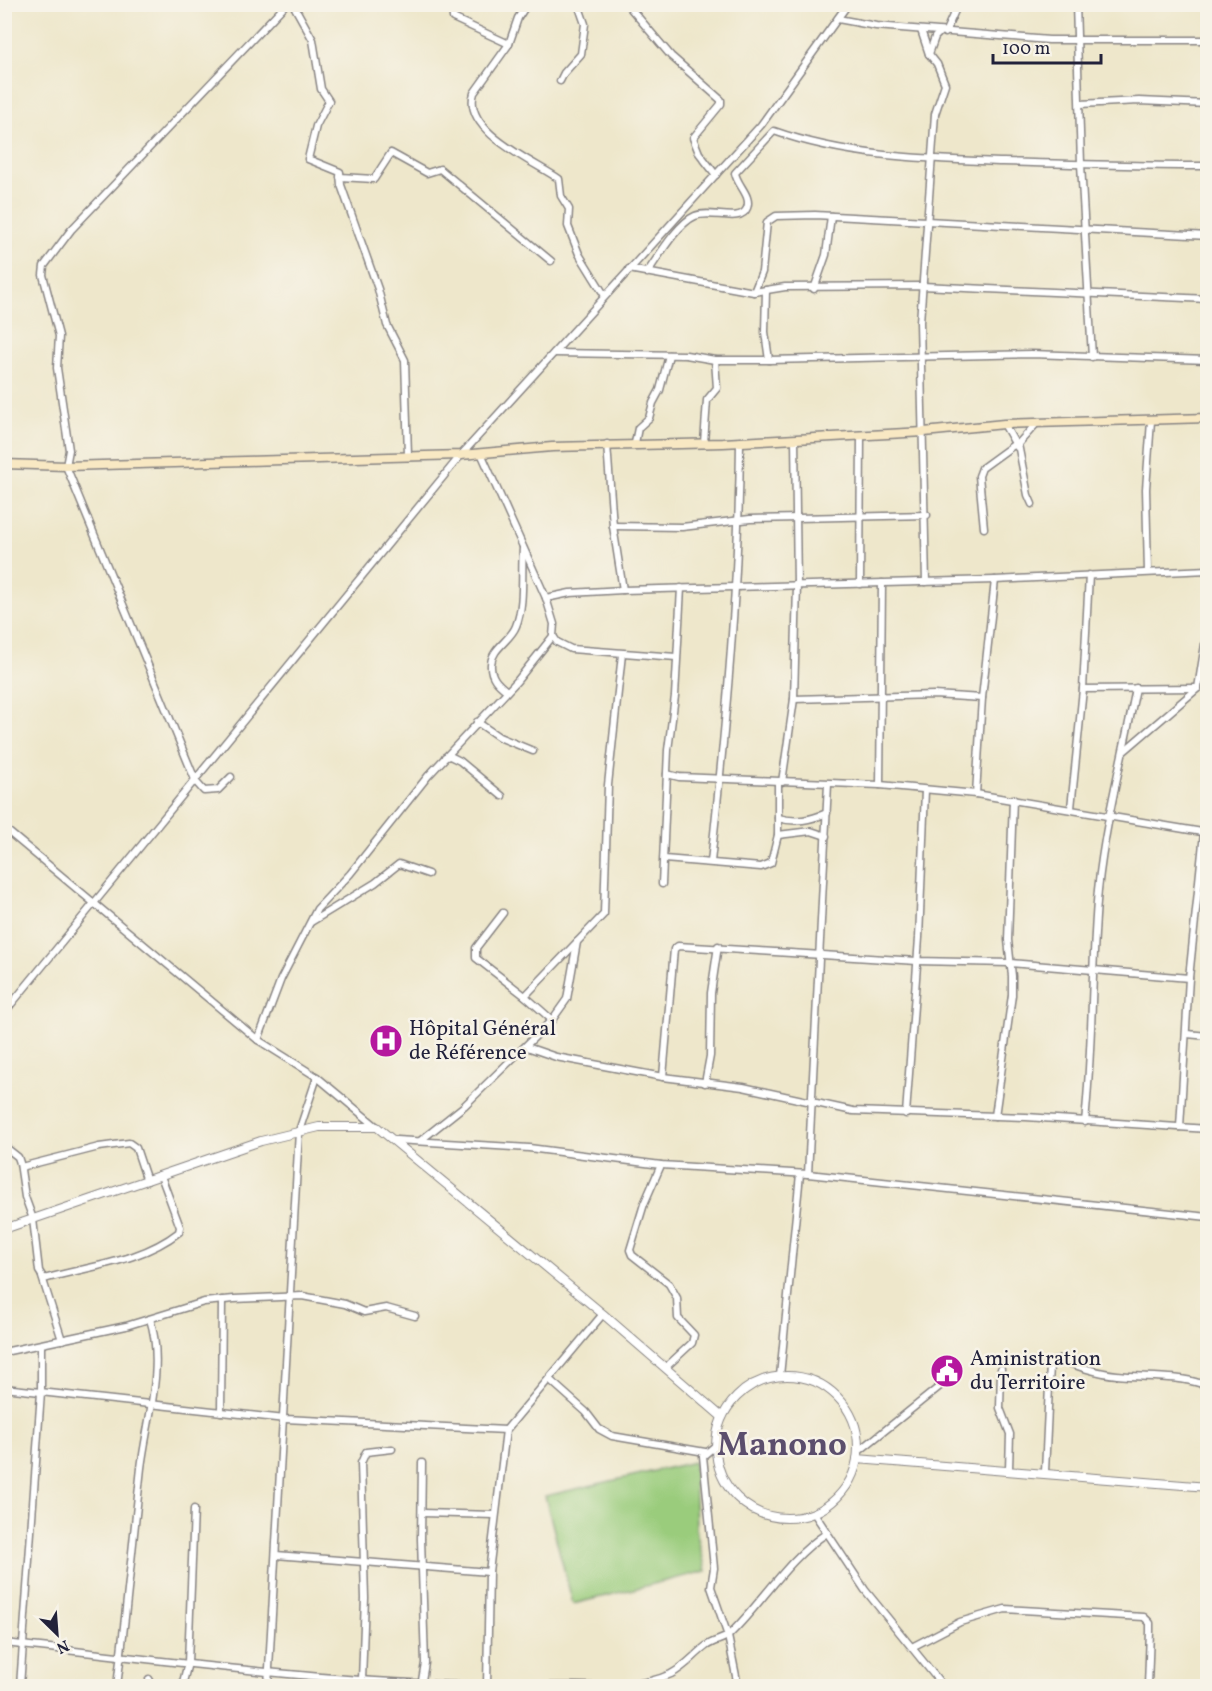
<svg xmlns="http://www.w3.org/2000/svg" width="1212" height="1691" viewBox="0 0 1212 1691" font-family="Vollkorn,serif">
	<rect width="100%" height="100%" fill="#f7f3e8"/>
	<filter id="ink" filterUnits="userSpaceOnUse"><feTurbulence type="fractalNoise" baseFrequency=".0167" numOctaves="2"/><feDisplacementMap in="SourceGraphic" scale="12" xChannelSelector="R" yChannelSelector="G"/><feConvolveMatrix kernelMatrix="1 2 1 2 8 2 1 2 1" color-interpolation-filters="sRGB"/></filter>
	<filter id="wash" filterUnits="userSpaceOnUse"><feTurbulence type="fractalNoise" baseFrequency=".008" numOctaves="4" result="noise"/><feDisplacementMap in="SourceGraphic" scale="24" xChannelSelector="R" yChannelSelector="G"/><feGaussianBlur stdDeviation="1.35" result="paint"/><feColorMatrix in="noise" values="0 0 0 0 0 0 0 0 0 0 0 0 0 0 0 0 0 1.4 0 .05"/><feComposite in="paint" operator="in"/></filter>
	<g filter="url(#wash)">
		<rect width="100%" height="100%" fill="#eee7cb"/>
		<!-- green -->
		<polygon fill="#9acc7c" stroke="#5e775c" stroke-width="1.5" points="694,1462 696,1530 706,1571 573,1604 545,1496"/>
	</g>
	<g filter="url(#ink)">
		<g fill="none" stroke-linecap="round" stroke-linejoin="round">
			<defs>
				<g id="minor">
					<polyline points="293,4 313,40 321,89 329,101 316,126 308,159 340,172 341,185 378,289 387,325 405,360 408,455"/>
					<polyline points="452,4 453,18 509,44"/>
					<path d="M527,4L518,18L509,44L474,93C462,131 533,161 559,179L561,196L569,209L568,226L579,254L605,296"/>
					<polyline points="627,4 671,56 721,100 721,104 693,138 699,153 716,175"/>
					<polyline points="1076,4 1081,164 1092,357"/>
					<polyline points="838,19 876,26 1049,40 1208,40"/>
					<polyline points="921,30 929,54 937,64 945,84 935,114 920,322 926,582"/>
					<polyline points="945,33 958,4"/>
					<polyline points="929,54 935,37 940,32"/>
					<polyline points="560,81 564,73 581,54 585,24 578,4"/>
					<polyline points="1080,104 1139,101 1208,104"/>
					<polyline points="340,177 374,179 391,153 427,173 440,169 551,261"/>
					<polyline points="629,269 754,292 785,287 922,286 1208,299"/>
					<path d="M647,273C658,257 678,223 695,216C711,209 741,224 747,208C752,196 737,185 735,173L774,131C847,157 925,159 1003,162C1071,164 1139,166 1208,166"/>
					<polyline points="814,289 826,255 831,216"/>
					<polyline points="766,290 765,332 769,360"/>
					<polyline points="754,292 762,272 767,222 776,216 815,215 1208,236"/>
					<polyline points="554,353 686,355 715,360 769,360 1031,354 1208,360"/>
					<polyline points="1004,424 1017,447"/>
					<polyline points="635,443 638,428 649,418 653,403 660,390 669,355"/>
					<polyline points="704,443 707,400 717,388 715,360"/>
					<polyline points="607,444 613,526 623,590"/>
					<polyline points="1032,504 1028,495 1018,444 1036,424"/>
					<polyline points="613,526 682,527 750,519 927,515"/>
					<polyline points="984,528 979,476 982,468 1015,444"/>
					<polyline points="1148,572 1146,489 1151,421"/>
					<polyline points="860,584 861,435"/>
					<polyline points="546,598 570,593 623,590 995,580 1208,570"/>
					<polyline points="553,636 557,642 571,649 676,657"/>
					<polyline points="1083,689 1198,688"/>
					<path d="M507,691C498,684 490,677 491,664C492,648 511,640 516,626C525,604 521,572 523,548"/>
					<polyline points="794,699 934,695 982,698"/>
					<polyline points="477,722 499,737 533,751"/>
					<polyline points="1123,752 1198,688 1208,626"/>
					<polyline points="445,757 450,756 460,761 502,796"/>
					<polyline points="667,774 679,777 880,785 976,794 1208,833"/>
					<polyline points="231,777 218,790 204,791 196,782 66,466 69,450 57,368 59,336 43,275 44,266 71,230 286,4"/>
					<polyline points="782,782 794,699 797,585 795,439"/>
					<polyline points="880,785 882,583"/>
					<polyline points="976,794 982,698 995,580"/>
					<polyline points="1071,808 1083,689 1089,575"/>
					<path d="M778,818C796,823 810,820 827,813"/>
					<polyline points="4,828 258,1040 317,1077 377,1127"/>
					<polyline points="778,835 811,831 826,836"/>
					<polyline points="664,859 761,867 771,863 778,835 778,782"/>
					<path d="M711,862C726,722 739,582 740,442"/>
					<polyline points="662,884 668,750 675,696 681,588"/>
					<polyline points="503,913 476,948 476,958 525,996"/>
					<polyline points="311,922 375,883 399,864 428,874"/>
					<polyline points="4,1013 461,455 761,125 848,4"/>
					<polyline points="552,1020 525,996 577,942"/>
					<polyline points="1187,1034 1208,1036"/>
					<polyline points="258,1040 281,979 317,909 350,874 428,776 517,681 553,636 554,624 546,598 481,453"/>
					<polyline points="527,1047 556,1057 663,1077 743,1087 853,1111 1026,1117 1208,1129"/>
					<polyline points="663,1077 674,949 678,946 917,961 1010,963 1189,978"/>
					<polyline points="705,1083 710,1056 711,993 718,946"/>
					<polyline points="906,1114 919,938 925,790"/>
					<polyline points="995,1116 1012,995 1012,976 1008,940 1013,799"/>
					<path d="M1085,1122C1093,1045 1091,967 1098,890C1105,822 1123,755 1136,688"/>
					<polyline points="1180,1127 1189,978 1204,833"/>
					<polyline points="396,1140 529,1148 661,1165 808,1174 1208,1217"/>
					<polyline points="420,1141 464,1106 552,1020 567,999 577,942 604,914 608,785 622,654"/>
					<path d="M4,1146L18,1157L20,1163L25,1197L33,1219L39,1271L44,1279C89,1266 141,1262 179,1232L180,1227L161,1176"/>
					<polyline points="661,1165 644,1204 630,1250 632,1255 669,1284 677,1298 678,1318 694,1335 692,1343 665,1368"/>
					<polyline points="21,1167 99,1147 129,1143 136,1148 147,1181"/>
					<polyline points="808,1174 828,784"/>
					<polyline points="42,1277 62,1340"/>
					<polyline points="4,1352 126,1326 204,1302 234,1299 302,1296 345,1304 364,1312 386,1308 415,1316"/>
					<polyline points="1001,1369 1000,1408 1010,1434 1009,1469"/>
					<polyline points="780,1376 800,1174"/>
					<polyline points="549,1379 586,1412 599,1429 612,1436 705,1452"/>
					<polyline points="4,1388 285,1419 506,1430"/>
					<polyline points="221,1412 222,1300"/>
					<polyline points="715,1446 703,1456 714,1568 711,1587 728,1636 738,1686"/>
					<polyline points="858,1452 939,1387"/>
					<path d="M1045,1472L1050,1365L1058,1359C1077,1366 1096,1373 1117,1375C1145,1378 1175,1375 1202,1384"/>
					<polyline points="423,1513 494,1515"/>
					<polyline points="814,1513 865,1590 943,1686"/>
					<polyline points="276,1555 489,1572"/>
					<path d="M4,1643C185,1663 364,1688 546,1686C586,1685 634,1691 671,1674C686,1666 694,1655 706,1646C714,1640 724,1640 730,1634C764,1601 787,1559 827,1533"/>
					<polyline points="912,1647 960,1622 1005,1609 1144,1617 1150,1623 1150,1631 1148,1686"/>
					<polyline points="149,1679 153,1686"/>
					<polyline points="362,1680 365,1598 361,1463 366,1452 392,1449"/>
					<polyline points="20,1686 41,1392 41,1345"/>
					<path d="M117,1686C126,1614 133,1541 141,1468C147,1420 165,1366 150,1319"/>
					<polyline points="182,1686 188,1663 194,1509"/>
					<polyline points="268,1686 299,1131 317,1077"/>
					<polyline points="421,1686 425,1663 421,1539 422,1463"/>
					<polyline points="487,1686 489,1572 506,1430 603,1314"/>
				</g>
				<g id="tertiary">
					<polyline points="4,1229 261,1141 319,1127 377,1127 603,1314 722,1417"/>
					<circle cx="787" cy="1447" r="71"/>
					<polyline points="857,1459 1208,1487"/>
				</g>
				<polyline id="secondary" points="4,464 66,466 461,455 552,447 723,443 924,432 1004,424 1208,418"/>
			</defs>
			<!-- minor casing -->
			<use href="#minor" stroke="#888483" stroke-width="9"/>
			<!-- tertiary casing -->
			<use href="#tertiary" stroke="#888483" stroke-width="10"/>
			<!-- secondary casing -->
			<use href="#secondary" stroke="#888483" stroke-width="11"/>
			<!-- minor -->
			<use href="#minor" stroke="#fff" stroke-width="6"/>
			<!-- tertiary -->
			<use href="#tertiary" stroke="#fff" stroke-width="8"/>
			<!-- secondary -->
			<use href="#secondary" stroke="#f8e8c3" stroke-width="8"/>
		</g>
	</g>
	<!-- icons -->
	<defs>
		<symbol id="hospital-disc" viewBox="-11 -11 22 22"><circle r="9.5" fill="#b5179e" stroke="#f7f3e8"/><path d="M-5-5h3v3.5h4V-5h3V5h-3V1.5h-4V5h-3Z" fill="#fff"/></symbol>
		<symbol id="civic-disc" viewBox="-11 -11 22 22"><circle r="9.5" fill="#b5179e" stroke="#f7f3e8"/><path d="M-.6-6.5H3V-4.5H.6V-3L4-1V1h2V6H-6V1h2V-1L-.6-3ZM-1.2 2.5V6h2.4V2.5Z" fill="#fff"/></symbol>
	</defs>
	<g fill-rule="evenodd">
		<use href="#hospital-disc" x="367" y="1022" width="38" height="38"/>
		<use href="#civic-disc" x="928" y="1352" width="38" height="38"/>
	</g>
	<g text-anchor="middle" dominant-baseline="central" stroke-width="5" stroke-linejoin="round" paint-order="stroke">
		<!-- poi labels -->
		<g font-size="21" fill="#22223b" stroke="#f7f3e8" text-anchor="start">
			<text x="409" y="1029">Hôpital Général<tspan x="409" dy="24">de Référence</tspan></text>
			<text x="970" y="1359">Aministration<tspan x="970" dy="24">du Territoire</tspan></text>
		</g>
		<!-- town labels -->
		<g font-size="33" font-weight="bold" fill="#5b4e6d" stroke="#f7f3e8">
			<text x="782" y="1447">Manono</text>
		</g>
	</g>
	<!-- margin -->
	<rect width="1212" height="1691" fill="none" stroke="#f7f3e8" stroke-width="24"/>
	<!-- north arrow -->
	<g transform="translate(57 1634) rotate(155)" stroke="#f7f3e8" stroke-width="4.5" paint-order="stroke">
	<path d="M0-4.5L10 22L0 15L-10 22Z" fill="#22223b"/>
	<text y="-9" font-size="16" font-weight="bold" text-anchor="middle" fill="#22223b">N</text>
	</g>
	<!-- scale -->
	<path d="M993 54v9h108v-9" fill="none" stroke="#22223b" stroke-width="3"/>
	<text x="1002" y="54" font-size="18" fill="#22223b" stroke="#f7f3e8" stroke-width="4.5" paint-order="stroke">100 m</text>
</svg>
